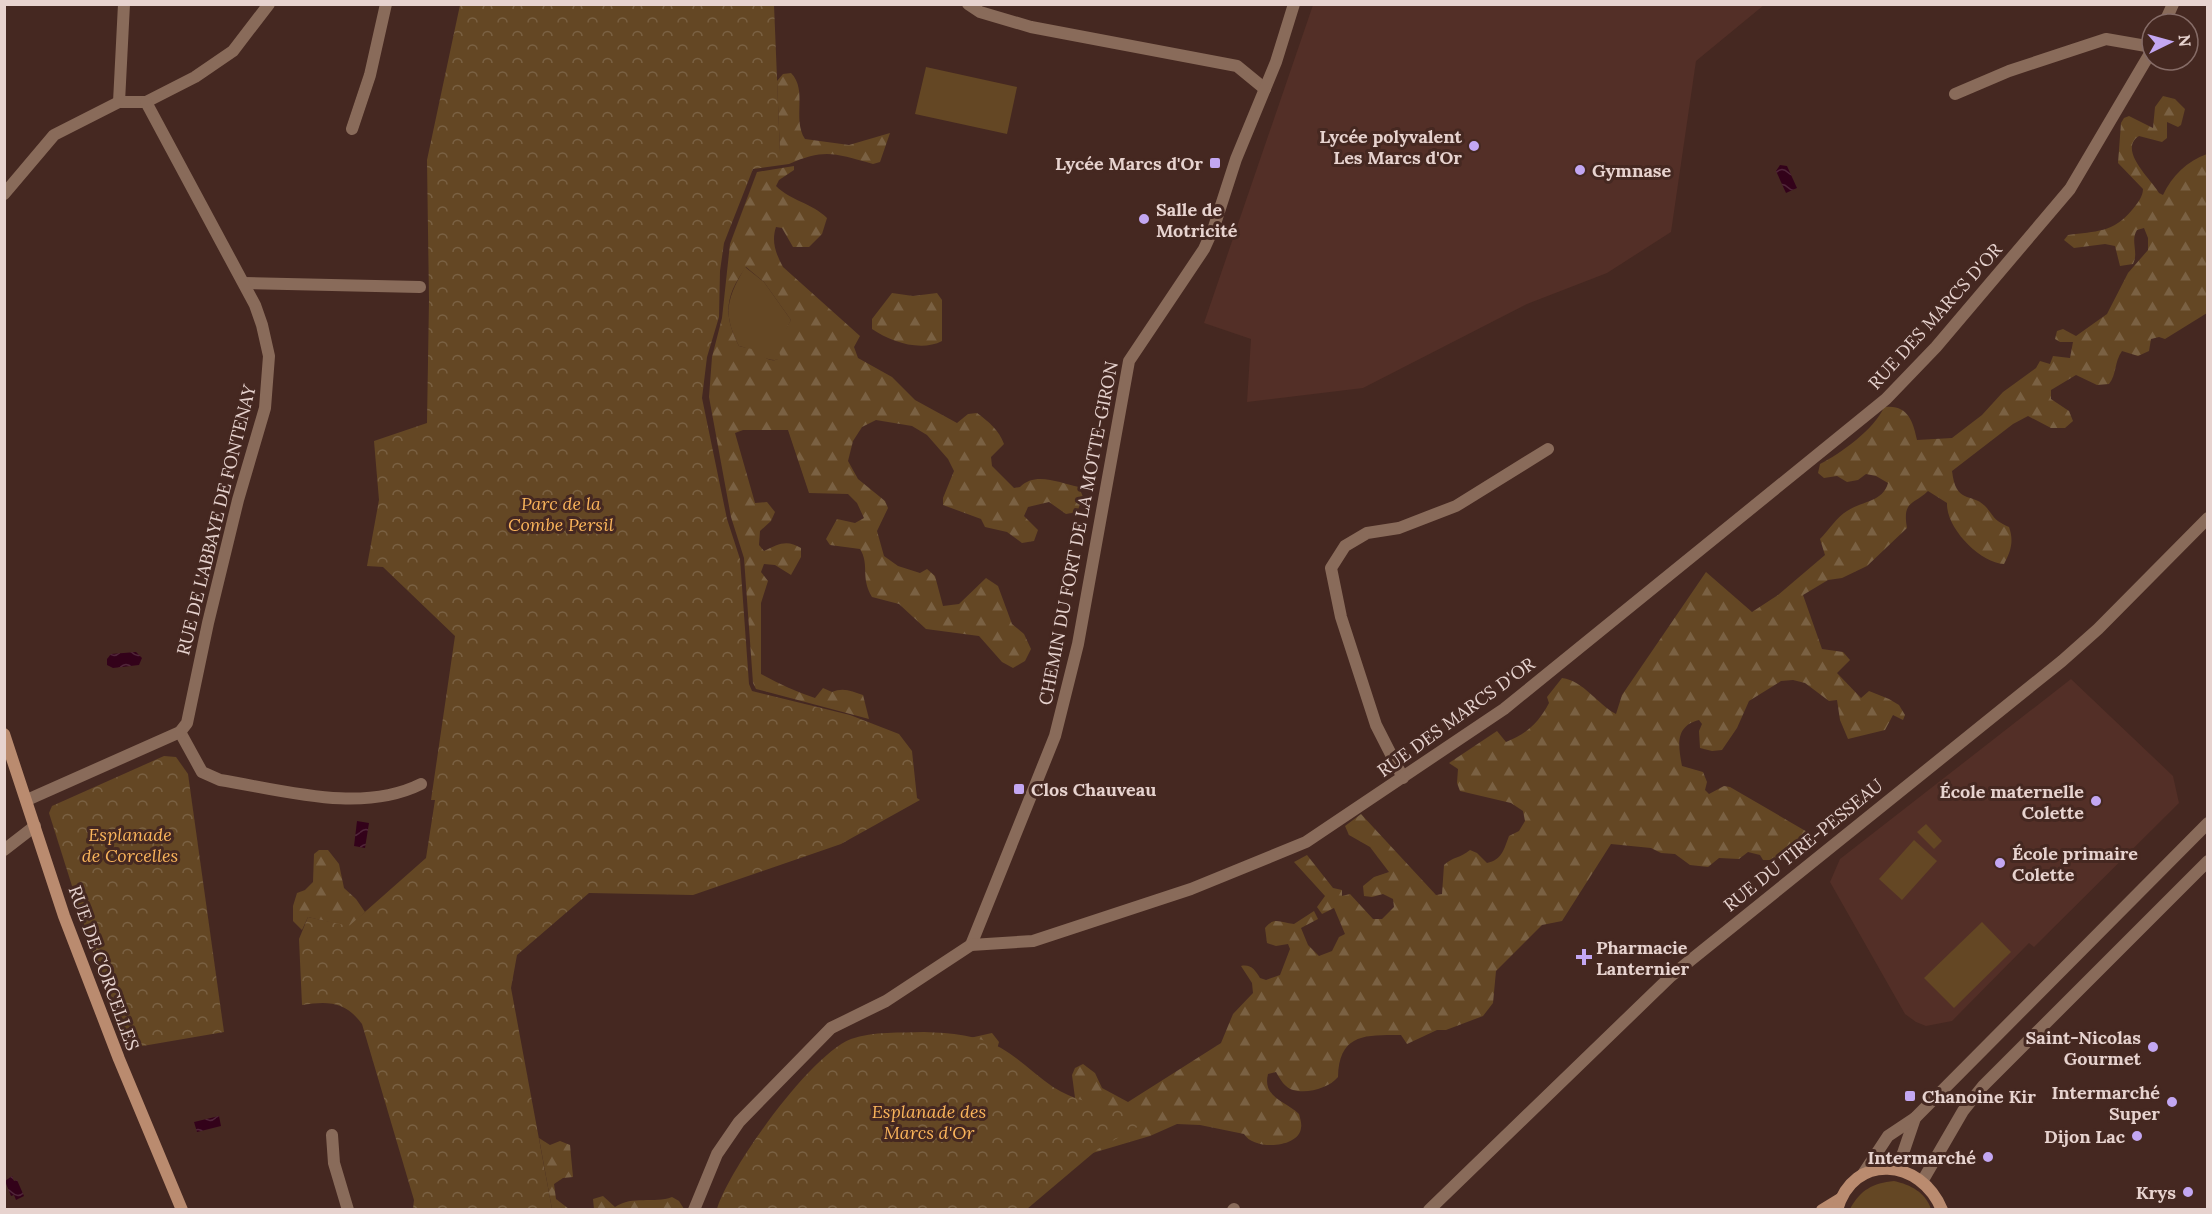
<svg xmlns="http://www.w3.org/2000/svg" width="2212" height="1214" viewBox="0 0 2212 1214" font-family="Lora,serif">
	<defs>
		<pattern id="forest-firs" width="22" height="20" patternUnits="userSpaceOnUse" patternTransform="scale(1.5)"><rect width="22" height="20" fill="#644724"/><path d="M5 1l3.5 6h-7zM16 11l3.5 6h-7z" fill="#7a6143"/></pattern>
		<pattern id="park-crowns" width="20" height="18" patternUnits="userSpaceOnUse" patternTransform="scale(1.5)"><rect width="20" height="18" fill="#644724"/><path d="M2 6a3 3 0 1 1 6 0M12 15a3 3 0 1 1 6 0" fill="none" stroke="#7a6143"/></pattern>
		<pattern id="water-waves" width="16" height="10" patternUnits="userSpaceOnUse" patternTransform="scale(1.5)"><rect width="16" height="10" fill="#33021a"/><path d="M0 5q4-4 8 0t8 0" fill="none" stroke="#51263a"/></pattern>
	</defs>
	<rect width="100%" height="100%" fill="#452821"/>
	<!-- built -->
	<g fill="#532f27">
		<polygon points="1313,5 1313,4 1764,5 1696,61 1671,232 1607,273 1527,304 1363,388 1247,402 1251,339 1204,323"/>
		<polygon points="2071,679 2173,776 2179,803 2034,947 2029,943 1952,1021 1926,1026 1916,1022 1905,1014 1830,882 1840,859"/>
	</g>
	<!-- grass -->
	<g fill="#644724">
		<polygon points="926,67 1017,87 1007,134 915,114"/>
		<path d="M745,267L764,282L791,320L785,332L781,359C765,364 757,350 739,346C722,313 727,299 745,267Z"/>
		<polygon points="1926,824 1942,841 1934,849 1917,832"/>
		<polygon points="1914,840 1937,861 1902,900 1879,879"/>
		<polygon points="1982,922 2011,952 1954,1008 1924,978"/>
		<path d="M1894,1181C1911,1185 1925,1192 1931,1209H1850C1860,1190 1873,1183 1894,1181Z"/>
	</g>
	<!-- forest -->
	<g fill="url(#forest-firs)" fill-rule="evenodd">
		<path d="M791,73C808,90 792,119 805,139L849,145L890,133L880,162L873,164C835,154 826,148 789,164V152H780L777,81L783,74Z"/>
		<path d="M2163,96L2175,99L2185,109L2181,125L2178,127L2167,122V138L2162,142L2139,136C2117,150 2152,180 2159,193L2163,195C2172,176 2187,161 2207,154V313L2165,339L2159,337L2151,339L2149,351L2138,356L2122,351C2114,362 2117,374 2109,384L2097,385L2076,375L2051,390V399L2069,411L2073,421L2065,428H2051L2028,416L2013,424L1952,471C1956,505 1971,492 1985,506C1995,517 1992,519 2009,527C2014,541 2011,551 2004,564C1980,563 1946,528 1947,503L1928,491C1914,505 1902,500 1907,528L1867,566L1842,578L1828,580L1803,595L1822,649L1843,652L1850,660L1837,673L1861,698L1869,691L1889,699L1899,705L1905,715L1903,720L1893,715L1885,730L1848,739L1840,720L1837,700L1829,701L1805,683L1793,680L1781,681L1749,701L1737,728L1722,750L1712,751L1700,748L1699,731L1702,724L1699,720C1675,726 1678,745 1682,766L1703,772L1707,782L1705,790L1709,794L1724,786L1730,787L1809,833L1810,840C1797,851 1780,861 1763,860L1760,855L1748,852L1739,859L1719,858L1708,867L1690,865L1675,854L1661,853L1651,848L1611,844L1562,921L1542,925L1496,971L1493,1003L1483,1016L1446,1030H1437L1407,1044L1401,1035C1366,1035 1339,1033 1338,1077C1329,1088 1308,1094 1293,1090C1285,1088 1280,1079 1276,1072L1268,1074C1262,1097 1285,1101 1299,1114C1300,1118 1302,1124 1301,1128C1299,1148 1254,1151 1244,1134L1200,1125L1177,1124L1150,1136L1069,1160L952,1042L992,1033L999,1042L996,1053L1077,1113L1072,1075L1075,1068L1083,1064L1095,1073L1102,1088L1128,1102L1221,1043L1233,1014L1253,993L1252,983L1241,966C1251,964 1255,970 1260,978L1266,980L1280,975L1290,949L1288,944L1276,946L1267,943L1265,928C1274,916 1281,923 1294,924L1314,911L1318,919L1301,928L1308,945L1319,956L1332,951L1339,937L1345,934L1334,908L1322,914L1317,907L1325,896L1294,862L1307,855L1333,888L1342,890V896L1350,894L1373,919H1382L1394,907L1393,899L1383,894L1372,897L1364,896L1363,886L1374,877L1389,872L1370,847L1349,835L1345,826L1361,814L1436,895L1442,894L1444,865C1452,857 1461,858 1470,850L1477,853L1487,863C1502,860 1504,849 1509,836L1519,831L1525,821L1523,811L1511,803L1460,791L1457,783L1458,769L1449,763L1497,731L1506,742C1527,734 1539,722 1549,703L1547,697L1562,678C1584,681 1597,704 1616,714L1622,695L1706,572L1752,612L1778,595L1825,555L1820,539C1829,530 1836,518 1847,511C1862,501 1883,502 1888,483L1876,476L1866,474L1858,480L1847,482L1837,476L1824,478L1818,473L1820,464C1840,454 1875,429 1884,407C1907,404 1913,420 1917,440L1952,438L1982,415L2003,392L2036,368L2040,361L2050,364L2053,356L2070,358L2073,342H2060L2055,339L2057,331L2063,329L2076,336L2107,314L2128,273L2148,250V238L2144,228L2137,230C2130,241 2139,252 2133,264L2120,266L2115,246L2105,244L2074,248L2064,240L2068,235C2096,231 2113,233 2132,210C2137,204 2143,197 2143,189L2118,163L2121,123L2124,118L2129,116L2153,128L2155,107Z"/>
		<path d="M794,166V170L779,180L776,186C791,201 812,203 827,218L822,234L809,247H793L782,228L776,227C771,242 776,254 783,267L860,336L854,347L858,358L892,377L915,400L957,423L968,414L977,413C989,422 999,430 1004,444L991,457L992,466L1014,488L1020,487C1035,471 1060,483 1079,487L1083,497L1077,512L1066,514L1049,502L1028,507L1024,516L1038,530L1034,541L1022,543L1007,532L985,527L981,519L943,505V498L954,471L948,459L927,435L912,426L876,420L862,427L853,441L848,461L858,479L885,501L888,508L877,531L884,556L898,566L920,573L927,569L935,576L943,606L959,604L986,578L998,586L1012,624L1024,634L1031,649L1025,661L1013,668L1002,662L979,636L926,629L899,604L872,597C860,577 870,565 860,549L830,545L826,539L837,519L855,523L864,518L857,503L848,494L809,493L788,430H743L735,433L755,503L767,502L775,512L771,521L760,531L759,545L764,551C778,544 787,539 801,548V557L791,575L775,565L764,564L761,572L768,581L761,603V674C779,684 797,692 815,698L823,688L832,692C843,687 852,691 863,695L869,719L756,689L753,683L744,558L731,517L709,397L712,357L722,318L730,244L757,172ZM746,267L764,282L791,320L777,344L781,358C770,363 767,359 759,353C754,348 745,348 739,346C723,315 725,296 746,267Z"/>
		<path d="M892,293L913,296L937,293L942,300V341C921,352 891,342 872,329V319Z"/>
		<polygon points="319,850 328,850 339,864 344,888 356,899 365,912 349,927 308,917 302,930 293,921 293,906 297,893 305,890 313,882 314,854"/>
		<polygon points="539,1138 550,1145 560,1141 570,1145 573,1177 563,1178 554,1184 556,1199 569,1209 552,1209"/>
		<path d="M603,1196L615,1207C633,1195 654,1204 672,1197L679,1201L684,1209H594L593,1199Z"/>
	</g>
	<!-- park -->
	<g fill="url(#park-crowns)">
		<path d="M460,5H774L780,152H789V164L753,169L724,243L720,271L719,317L707,357L702,398L727,519L740,559L749,684L752,691L850,715L899,734L912,751L917,798L920,800L841,844L693,895L589,893L517,955L511,988L552,1209H413L414,1200L362,1024C345,1001 328,1001 302,1005L299,939L308,917L349,926L426,858L435,800H431L455,636L383,567L367,566L379,500L374,441L427,423L429,300L427,160Z"/>
		<polygon points="164,756 176,757 188,774 224,1032 131,1048 96,962 49,813 52,806"/>
		<path d="M924,1032C951,1033 978,1035 1001,1048C1020,1059 1035,1075 1053,1087C1076,1102 1107,1108 1134,1106L1141,1125L1098,1149L1027,1209H717C730,1167 810,1055 851,1039C873,1031 901,1033 924,1032Z"/>
	</g>
	<!-- water -->
	<g fill="url(#water-waves)">
		<polygon points="1780,165 1787,166 1797,188 1786,193 1776,171"/>
		<polygon points="136,652 142,658 139,665 113,668 107,665 107,659 111,654"/>
		<polygon points="357,821 369,823 365,848 354,846"/>
		<polygon points="219,1116 221,1126 197,1132 194,1122"/>
		<polygon points="12,1176 14,1181 17,1180 24,1196 16,1200 14,1195 11,1196 5,1181"/>
	</g>
	<g fill="none" stroke-linecap="round" stroke-linejoin="round">
		<!-- minor -->
		<g stroke="#896b5a" stroke-width="12">
			<polyline points="968,4 980,12 1031,27 1237,66 1265,89"/>
			<polyline points="2164,24 2173,4"/>
			<polyline points="1955,94 2009,71 2106,39 2152,47"/>
			<polyline points="119,102 124,4"/>
			<polyline points="352,129 370,75 386,4"/>
			<polyline points="4,194 54,135 119,102 146,102 195,77 233,51 269,4"/>
			<polyline points="244,283 420,287"/>
			<path d="M180,732L202,772L220,780C283,790 361,814 421,784"/>
			<polyline points="1403,778 1376,725 1341,617 1331,568 1345,546 1367,533 1399,528 1456,506 1548,449"/>
			<polyline points="27,800 180,732 187,723 208,623 238,500 265,408 269,356 262,325 255,305 146,102"/>
			<polyline points="4,850 35,826"/>
			<polyline points="971,945 1055,736 1078,644 1129,361 1204,249 1214,227 1236,159 1276,62 1294,4"/>
			<polyline points="332,1135 334,1163 348,1210"/>
			<polyline points="694,1210 717,1154 739,1122 831,1028 886,1001 971,945 1033,941 1191,889 1306,842 1504,709 1886,399 1936,347 2070,189 2152,50"/>
			<polyline points="1233,1210 1234,1209"/>
			<polyline points="1429,1210 1671,976 2062,661 2098,629 2208,518"/>
		</g>
		<!-- tertiary -->
		<g stroke="#896b5a" stroke-width="12">
			<polyline points="1898,1168 1915,1118"/>
			<polyline points="1863,1174 1888,1136 1915,1118 2208,823"/>
			<polyline points="1923,1180 1963,1111 1983,1086 2208,861"/>
		</g>
		<!-- secondary -->
		<g stroke="#ba8b6f" stroke-width="12">
			<polyline points="4,734 64,916 119,1059 182,1210"/>
			<polyline points="1822,1210 1840,1199"/>
			<path d="M1837,1210C1853,1152 1921,1158 1942,1210"/>
		</g>
	</g>
	<!-- markers -->
	<g fill="#c3a7f2" stroke="#452821" stroke-width="2">
		<circle cx="1474" cy="146" r="6"/>
		<rect x="1209" y="157" width="12" height="12" rx="3"/>
		<circle cx="1580" cy="170" r="6"/>
		<circle cx="1144" cy="219" r="6"/>
		<rect x="1013" y="783" width="12" height="12" rx="3"/>
		<circle cx="2096" cy="801" r="6"/>
		<circle cx="2000" cy="863" r="6"/>
		<path d="M1581 948h6v6h6v6h-6v6h-6v-6h-6v-6h6z"/>
		<circle cx="2153" cy="1047" r="6"/>
		<rect x="1904" y="1090" width="12" height="12" rx="3"/>
		<circle cx="2172" cy="1102" r="6"/>
		<circle cx="2137" cy="1136" r="6"/>
		<circle cx="1988" cy="1157" r="6"/>
		<circle cx="2188" cy="1192" r="6"/>
	</g>
	<g text-anchor="middle" dominant-baseline="central" stroke-width="6" stroke-linejoin="round" paint-order="stroke">
		<!-- poi labels -->
		<g font-size="18" font-weight="bold" fill="#e7d3cf" stroke="#452821" text-anchor="end">
			<text x="1462" y="136">Lycée polyvalent<tspan x="1462" dy="21">Les Marcs d'Or</tspan></text>
			<text x="1203" y="163">Lycée Marcs d'Or</text>
			<text x="1592" y="170" text-anchor="start">Gymnase</text>
			<text x="1156" y="209" text-anchor="start">Salle de<tspan x="1156" dy="21">Motricité</tspan></text>
			<text x="1031" y="789" text-anchor="start">Clos Chauveau</text>
			<text x="2084" y="791">École maternelle<tspan x="2084" dy="21">Colette</tspan></text>
			<text x="2012" y="853" text-anchor="start">École primaire<tspan x="2012" dy="21">Colette</tspan></text>
			<text x="1596" y="947" text-anchor="start">Pharmacie<tspan x="1596" dy="21">Lanternier</tspan></text>
			<text x="2141" y="1037">Saint-Nicolas<tspan x="2141" dy="21">Gourmet</tspan></text>
			<text x="2160" y="1092">Intermarché<tspan x="2160" dy="21">Super</tspan></text>
			<text x="1922" y="1096" text-anchor="start">Chanoine Kir</text>
			<text x="2125" y="1136">Dijon Lac</text>
			<text x="1976" y="1157">Intermarché</text>
			<text x="2176" y="1192">Krys</text>
		</g>
		<!-- street labels -->
		<g font-size="18" fill="#e7d3cf" stroke="#452821">
			<text transform="translate(1935 316) rotate(-48)">RUE DES MARCS D'OR</text>
			<text transform="translate(216 520) rotate(-76)">RUE DE L'ABBAYE DE FONTENAY</text>
			<text transform="translate(1078 533) rotate(-79)">CHEMIN DU FORT DE LA MOTTE-GIRON</text>
			<text transform="translate(1456 717) rotate(-36)">RUE DES MARCS D'OR</text>
			<text transform="translate(1803 845) rotate(-39)">RUE DU TIRE-PESSEAU</text>
			<text transform="translate(104 968) rotate(70)">RUE DE CORCELLES</text>
		</g>
		<!-- park labels -->
		<g font-size="18" font-style="italic" fill="#fab45b" stroke="#452821">
			<text x="561" y="503">Parc de la<tspan x="561" dy="21">Combe Persil</tspan></text>
			<text x="130" y="834">Esplanade<tspan x="130" dy="21">de Corcelles</tspan></text>
			<text x="929" y="1111">Esplanade des<tspan x="929" dy="21">Marcs d'Or</tspan></text>
		</g>
	</g>
	<!-- border -->
	<rect width="2212" height="1214" fill="none" stroke="#e7d3cf" stroke-width="12"/>
	<!-- north arrow -->
	<g transform="translate(2170 42) rotate(85)"><circle r="28" fill="#452821" stroke="#866c67" stroke-width="1.5"/>
	<path d="M0-4.5L10 22L0 15L-10 22Z" fill="#c3a7f2"/>
	<text y="-9" font-size="16" font-weight="bold" text-anchor="middle" fill="#e7d3cf">N</text>
	</g>
</svg>
